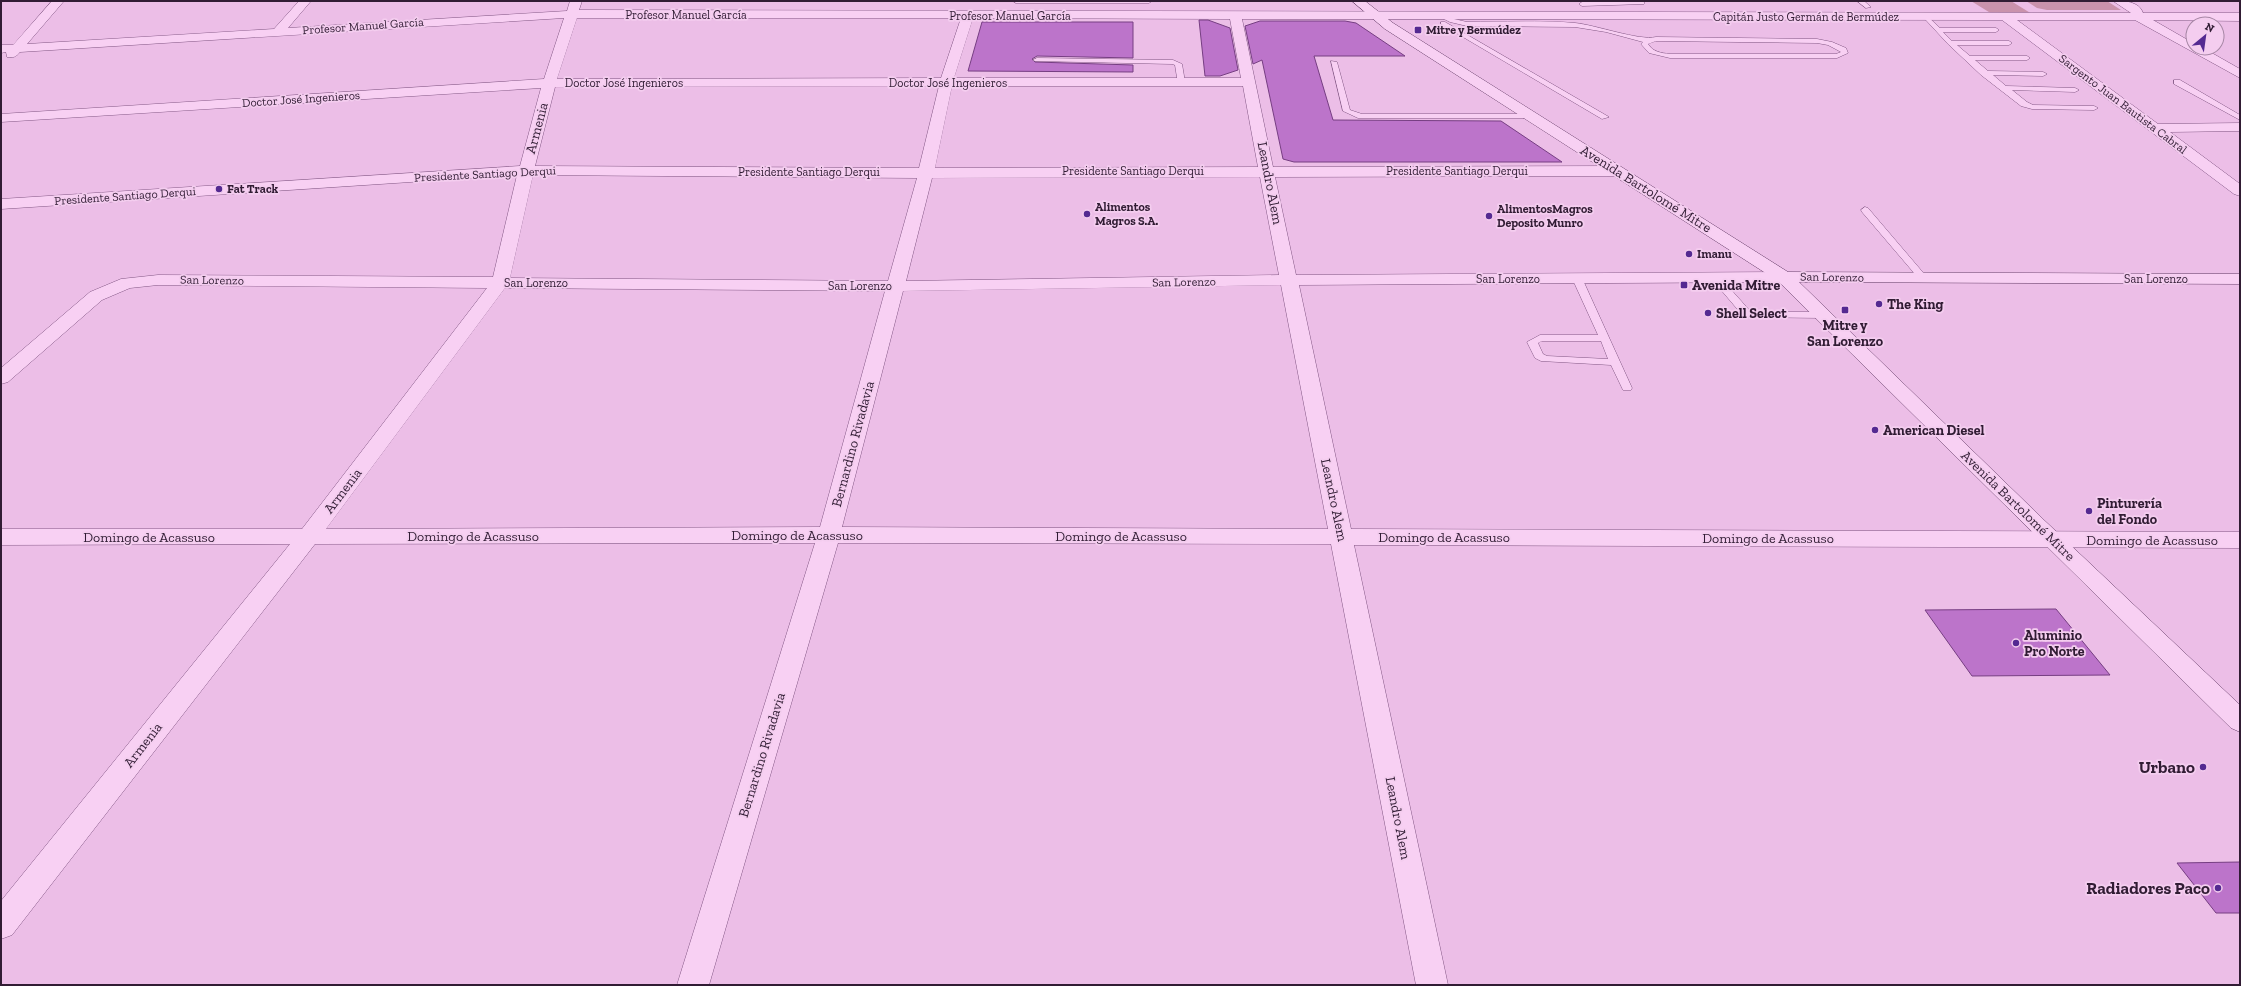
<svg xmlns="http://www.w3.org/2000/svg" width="2241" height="986" viewBox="0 0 2241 986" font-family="'Zilla Slab',serif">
	<rect width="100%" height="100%" fill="#ecbee7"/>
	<!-- green -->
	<g fill="#ca92ac">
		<polygon points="1971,1 2011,1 2037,17 1997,17"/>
		<polygon points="2026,1 2107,1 2121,10 2047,10 2037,8"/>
	</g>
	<!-- building -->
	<g fill="#bc74ca" stroke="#763e82">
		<polygon points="1199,20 1208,20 1230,28 1238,70 1220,76 1205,76"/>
		<polygon points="1260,21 1345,21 1356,23 1405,56 1314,56 1333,120 1501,121 1562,162 1294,162 1283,159 1262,60 1253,64 1245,26"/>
		<polygon points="982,22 1133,22 1133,58 1037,56 1032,59 1035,62 1133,65 1133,72 968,71"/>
		<polygon points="2056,609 2110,675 1972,676 1925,610"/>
		<polygon points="2240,862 2240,913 2216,913 2177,863"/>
	</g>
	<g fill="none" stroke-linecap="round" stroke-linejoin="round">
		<defs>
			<g id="lane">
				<polygon points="1013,1 1152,1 1149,3 1016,3"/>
				<polygon points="1642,1 1645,3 1644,4 1582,6 1579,4 1582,2"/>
				<polygon points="1857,1 1864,1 1871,7 1866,8"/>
				<path d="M1440,13L1454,19L1467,22C1503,22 1539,20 1575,23C1596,25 1639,41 1656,37L1817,39L1832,42L1846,48L1848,53L1837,58H1670L1649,53L1641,44L1643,42L1606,32L1575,27L1467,26L1450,22L1438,16L1437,15ZM1656,41L1817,43L1828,45L1841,52L1836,54H1670C1661,53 1653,52 1648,44Z"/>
				<polygon points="1926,15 1940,28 1996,28 1999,30 1996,32 1943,32 1952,41 2009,41 2012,43 2009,45 1957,45 1970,56 2027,56 2030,58 2027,60 1975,60 1988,71 2043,72 2047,74 2043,76 1993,75 2006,86 2075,88 2079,90 2075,92 2012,90 2027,102 2033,105 2094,106 2098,108 2094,110 2032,109 2021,106 1981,75 1948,44 1924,18 1923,17"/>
				<polygon points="1441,22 1445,22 1609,117 1602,119 1441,24"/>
				<polygon points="1037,58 1173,60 1182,64 1185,82 1178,84 1175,65 1172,64 1035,61 1033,60"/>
				<polygon points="1331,61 1337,62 1350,110 1362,114 1531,114 1535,116 1531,118 1358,118 1343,111"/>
				<polygon points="2174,80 2180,80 2240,115 2240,120 2174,84"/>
				<polygon points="1865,207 1868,208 1926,276 1926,280 1920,280 1862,212 1861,210"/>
				<polygon points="1715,274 1718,275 1751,312 1824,312 1829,315 1824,318 1744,317 1710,277"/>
				<path d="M1577,275L1582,278L1632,388L1631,390H1623L1611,365L1541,361L1535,358L1527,342L1540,335H1598L1572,278ZM1542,341H1601L1608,359L1547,356L1543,354L1538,343Z"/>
			</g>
			<path id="street" d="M52,1H64L27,44L274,29L299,1H311L288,28L567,11L570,1H582L579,10L2131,13L2113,1C2124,1 2139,1 2143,13H2240V21L2153,20L2193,43V48H2203L2240,69V78L2135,20H2017L2158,124L2240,123V131L2170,132L2240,184V196L2234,194L2002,20L1242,19L1273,167L1617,166L1622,168L1625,171L1622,174L1617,176L1275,177L1296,275L1784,272L1790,273L1793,277L1790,281L1784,282L1299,285L1351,529L2240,532V548L1354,545L1448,985H1416L1331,544L838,543L709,985H677L815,543L315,544L12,935L1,939V901L290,544L1,545V529H302L487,288L158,285L130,288L102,300L8,382L1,384V368L90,292L121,279L158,275L493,277L517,175L1,209V199L520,166L541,88L1,122V114L544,79L564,18L20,52C16,57 13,58 7,57L6,52L1,53V45H13ZM577,18H961L941,78L557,79ZM973,18L1230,19L1241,78H954ZM939,86L919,168L535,166L555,87ZM952,86H1243L1258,167L935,168ZM533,175L917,178L888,281L510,278ZM1260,177L1279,275L906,281L932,178ZM1281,285L1328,529L842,527L903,291ZM505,288L885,291L820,527L326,529Z"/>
			<polygon id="secondary" points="1352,1 1365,1 1393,23 1788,272 2240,274 2240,284 1799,282 2044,520 2240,705 2240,732 2231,728 1778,281 1385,29"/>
		</defs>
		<!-- lane casing -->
		<use href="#lane" stroke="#825784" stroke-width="1"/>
		<!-- street casing -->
		<use href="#street" stroke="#825784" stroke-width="1"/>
		<!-- secondary casing -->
		<use href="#secondary" stroke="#623b65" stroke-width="1"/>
		<!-- lane -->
		<use href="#lane" fill="#f8d0f3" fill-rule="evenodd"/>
		<!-- street -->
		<use href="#street" fill="#f8d0f3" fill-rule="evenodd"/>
		<!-- secondary -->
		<use href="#secondary" fill="#f8d0f3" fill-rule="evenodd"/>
	</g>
	<!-- markers -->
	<g fill="#542991" stroke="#f4cdef" stroke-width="1.5">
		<rect x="1414" y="26" width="8" height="8" rx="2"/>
		<circle cx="219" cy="189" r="4"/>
		<circle cx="1087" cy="214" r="4"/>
		<circle cx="1489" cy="216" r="4"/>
		<circle cx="1689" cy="254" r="4"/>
		<rect x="1680" y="281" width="8" height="8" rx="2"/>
		<circle cx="1879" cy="304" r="4"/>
		<rect x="1841" y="306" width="8" height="8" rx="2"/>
		<circle cx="1708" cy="313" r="4"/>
		<circle cx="1875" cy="430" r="4"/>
		<circle cx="2089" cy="511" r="4"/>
		<circle cx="2016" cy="643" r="4"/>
		<circle cx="2203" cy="767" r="4"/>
		<circle cx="2218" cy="888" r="4"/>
	</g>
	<g text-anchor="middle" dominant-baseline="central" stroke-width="3.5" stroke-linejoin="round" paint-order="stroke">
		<!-- far-street labels -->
		<g font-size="12" fill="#311c34" stroke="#f4cdef">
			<text x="686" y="15">Profesor Manuel García</text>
			<text x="1010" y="16">Profesor Manuel García</text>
			<text x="1806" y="17">Capitán Justo Germán de Bermúdez</text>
			<text transform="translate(363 26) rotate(-4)">Profesor Manuel García</text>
			<text x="624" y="83">Doctor José Ingenieros</text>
			<text x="948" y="83">Doctor José Ingenieros</text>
			<text transform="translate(301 99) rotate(-4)">Doctor José Ingenieros</text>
			<text transform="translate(2123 104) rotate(37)">Sargento Juan Bautista Cabral</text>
			<text x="1133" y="171">Presidente Santiago Derqui</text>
			<text x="1457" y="171">Presidente Santiago Derqui</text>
			<text x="809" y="172">Presidente Santiago Derqui</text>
			<text transform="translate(485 174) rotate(-3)">Presidente Santiago Derqui</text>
			<text transform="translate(125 196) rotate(-4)">Presidente Santiago Derqui</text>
			<text transform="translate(1832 277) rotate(1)">San Lorenzo</text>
			<text x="1508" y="279">San Lorenzo</text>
			<text x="2156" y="279">San Lorenzo</text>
			<text transform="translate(212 280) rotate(1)">San Lorenzo</text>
			<text transform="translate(1184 282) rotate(-1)">San Lorenzo</text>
			<text x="536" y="283">San Lorenzo</text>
			<text x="860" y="286">San Lorenzo</text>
		</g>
		<!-- far-poi labels -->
		<g font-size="12" font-weight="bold" fill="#311c34" stroke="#f4cdef" text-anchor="start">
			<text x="1426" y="30">Mitre y Bermúdez</text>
			<text x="227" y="189">Fat Track</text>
			<text x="1095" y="207">Alimentos<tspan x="1095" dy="14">Magros S.A.</tspan></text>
			<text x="1497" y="209">AlimentosMagros<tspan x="1497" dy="14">Deposito Munro</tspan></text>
			<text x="1697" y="254">Imanu</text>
		</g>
		<!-- street labels -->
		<g font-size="14" fill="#311c34" stroke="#f4cdef">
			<text transform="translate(537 128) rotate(-75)">Armenia</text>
			<text transform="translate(1270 183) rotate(79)">Leandro Alem</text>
			<text transform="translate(1646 189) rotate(32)">Avenida Bartolomé Mitre</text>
			<text transform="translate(853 444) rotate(-75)">Bernardino Rivadavia</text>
			<text transform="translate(343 491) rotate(-53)">Armenia</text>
			<text transform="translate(1334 500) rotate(78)">Leandro Alem</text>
			<text transform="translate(2018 506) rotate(44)">Avenida Bartolomé Mitre</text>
			<text x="797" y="535">Domingo de Acassuso</text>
			<text x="473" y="536">Domingo de Acassuso</text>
			<text x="1121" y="536">Domingo de Acassuso</text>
			<text x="149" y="537">Domingo de Acassuso</text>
			<text x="1444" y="537">Domingo de Acassuso</text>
			<text x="1768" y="538">Domingo de Acassuso</text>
			<text x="2152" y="540">Domingo de Acassuso</text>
			<text transform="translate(143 745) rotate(-52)">Armenia</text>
			<text transform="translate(762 755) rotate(-73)">Bernardino Rivadavia</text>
			<text transform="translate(1398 818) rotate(79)">Leandro Alem</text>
		</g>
		<!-- poi labels -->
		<g font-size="14" font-weight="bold" fill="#311c34" stroke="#f4cdef" text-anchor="start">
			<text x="1692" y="285">Avenida Mitre</text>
			<text x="1887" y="304">The King</text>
			<text x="1716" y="313">Shell Select</text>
			<text x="1845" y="325" text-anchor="middle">Mitre y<tspan x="1845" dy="16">San Lorenzo</tspan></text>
			<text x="1883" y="430">American Diesel</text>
			<text x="2097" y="503">Pinturería<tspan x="2097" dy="16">del Fondo</tspan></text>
			<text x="2024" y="635">Aluminio<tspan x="2024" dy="16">Pro Norte</tspan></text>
		</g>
		<!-- near-poi labels -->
		<g font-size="17" font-weight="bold" fill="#311c34" stroke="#f4cdef" text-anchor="end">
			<text x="2195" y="767">Urbano</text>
			<text x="2210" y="888">Radiadores Paco</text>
		</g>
	</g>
	<!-- border -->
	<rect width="2241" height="986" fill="none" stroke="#311c34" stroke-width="4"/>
	<!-- north arrow -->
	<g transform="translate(2205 36) rotate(29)"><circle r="19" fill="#f4cdef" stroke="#a686a4"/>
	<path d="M0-3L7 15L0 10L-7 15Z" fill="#542991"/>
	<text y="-6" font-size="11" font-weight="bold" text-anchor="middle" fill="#311c34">N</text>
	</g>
</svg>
